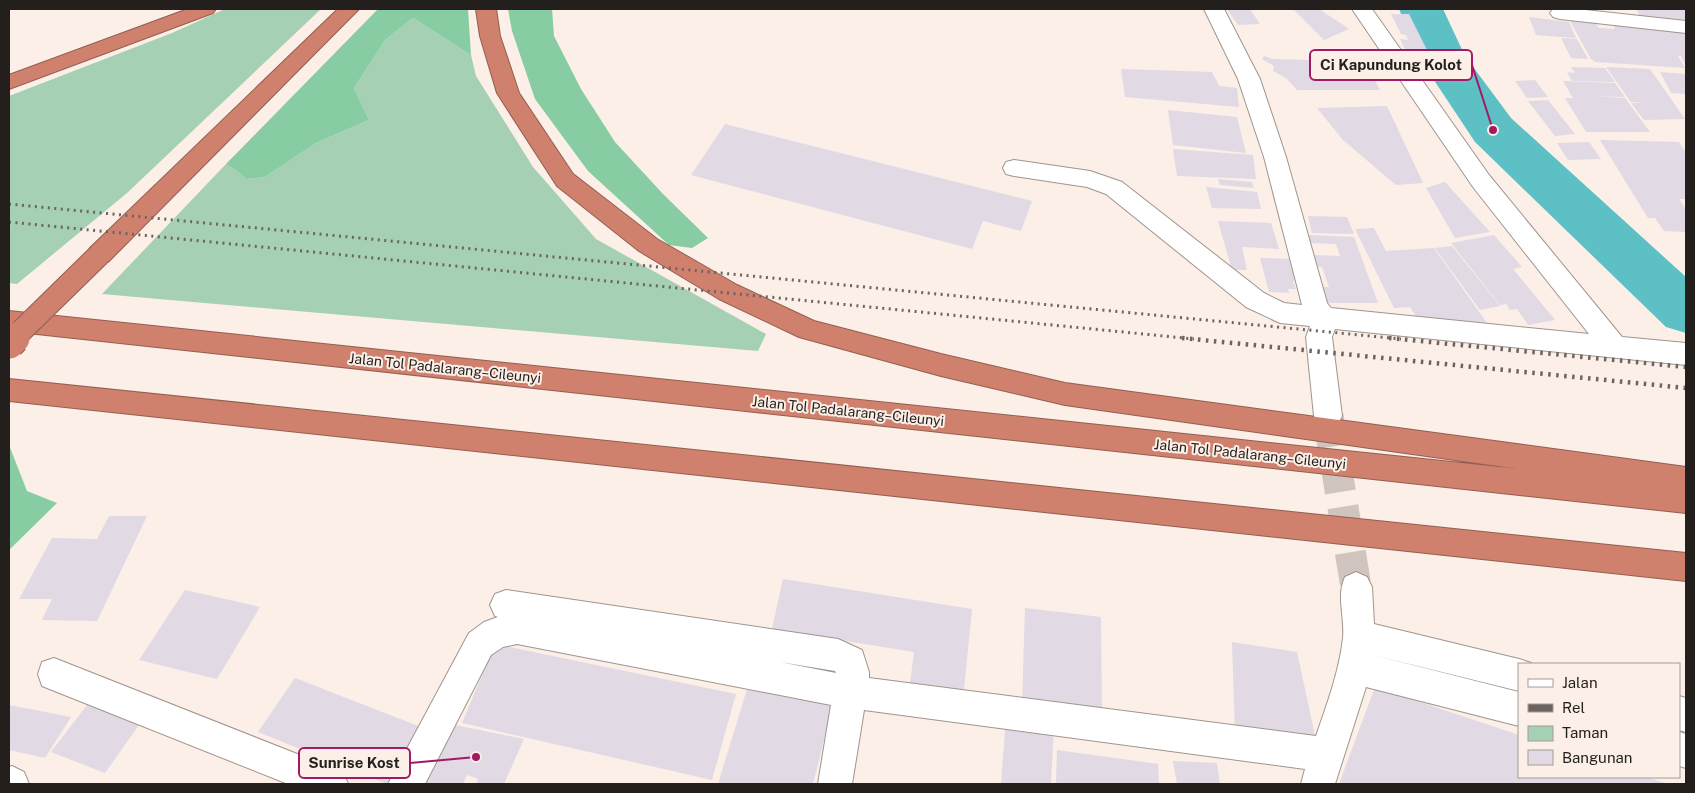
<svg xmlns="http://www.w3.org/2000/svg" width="1695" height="793" viewBox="0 0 1695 793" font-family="'Public Sans',sans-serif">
	<rect width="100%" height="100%" fill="#fbefe7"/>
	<!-- green -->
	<g fill="#a5d0b4">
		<polygon points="225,9 321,9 127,193 17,284 9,283 9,96 172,33"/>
		<polygon points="413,18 471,55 476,76 533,167 596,239 766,334 758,351 102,294 226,164 237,171 246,179 265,177 316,143 369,120 354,88 385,40"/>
	</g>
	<!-- forest -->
	<g fill="#87cca2">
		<polygon points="378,9 468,9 471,55 413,18 385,40 354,88 369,120 316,143 265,177 246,179 237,171 226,164"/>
		<polygon points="508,9 552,9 554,36 581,89 615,142 663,194 708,238 692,248 669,245 588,171 535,99 512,31"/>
		<polygon points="9,445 27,491 57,503 9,550"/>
	</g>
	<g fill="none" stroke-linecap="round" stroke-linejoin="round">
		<!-- river -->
		<polygon fill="#5dc0c5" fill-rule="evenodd" points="1399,9 1443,9 1465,56 1511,118 1686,277 1686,333 1666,327 1475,142 1420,59"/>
	</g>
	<!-- building -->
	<g fill="#e1d9e4">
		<polygon points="1227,9 1250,9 1260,24 1238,25"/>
		<polygon points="1293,9 1319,9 1349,29 1324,40"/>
		<polygon points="1636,9 1686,9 1686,25 1642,20"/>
		<polygon points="1391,14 1409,14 1438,72 1416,71 1400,39 1408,40 1406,35 1401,34"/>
		<polygon points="1529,17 1569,22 1576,38 1536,35"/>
		<polygon points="1569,19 1593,20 1599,28 1615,29 1612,23 1661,27 1665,33 1662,27 1686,29 1686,66 1681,56 1678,56 1685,68 1595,62 1591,59"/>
		<polygon points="1561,38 1577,39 1588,59 1571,58"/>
		<polygon points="1264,56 1273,59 1310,60 1308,56 1368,57 1372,65 1369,69 1380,90 1297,90 1286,78 1273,71 1274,66 1262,59"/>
		<polygon points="1571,67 1605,68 1615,82 1572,81 1567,72 1575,73"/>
		<polygon points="1606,67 1650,69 1685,119 1644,120 1631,103 1645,102 1631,102"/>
		<polygon points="1121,69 1212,72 1219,86 1237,88 1239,107 1125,97"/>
		<polygon points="1660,72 1686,74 1686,94 1671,93"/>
		<polygon points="1535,80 1548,97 1527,98 1515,81"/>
		<polygon points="1563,81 1615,83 1625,97 1593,96 1625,98 1650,132 1617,132 1602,109 1617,132 1586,132 1565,98 1573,98"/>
		<polygon points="1548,100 1575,134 1555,136 1528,101"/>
		<polygon points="1387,106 1423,183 1396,185 1343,140 1317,108"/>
		<polygon points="1168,110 1237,117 1246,153 1173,145"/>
		<polygon points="725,124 1032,201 1021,231 983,221 972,249 691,175"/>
		<polygon points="1600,140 1679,142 1686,152 1686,199 1679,199 1686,210 1686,232 1664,231 1655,218 1648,218"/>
		<polygon points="1589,142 1601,159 1568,160 1557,143"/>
		<polygon points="1173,149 1253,155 1256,179 1177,176"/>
		<polygon points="1218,179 1252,182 1254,188 1220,185"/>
		<polygon points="1445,182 1490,232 1455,238 1426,188"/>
		<polygon points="1206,187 1257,192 1261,209 1212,208"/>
		<polygon points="1308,216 1347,217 1354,234 1312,233"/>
		<polygon points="1218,221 1271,223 1279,249 1242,247 1247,270 1232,270"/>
		<polygon points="1374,228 1386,251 1434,248 1487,323 1417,318 1410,307 1394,308 1355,229"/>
		<polygon points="1308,235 1354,237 1378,303 1325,303 1320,287 1329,287 1322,267 1318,267 1314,255 1340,256 1336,244 1310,243"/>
		<polygon points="1494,235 1522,267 1513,269 1555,320 1528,325 1517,309 1510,310 1506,304 1500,305 1451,243"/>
		<polygon points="1452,246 1500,306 1480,310 1435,248"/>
		<polygon points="1260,258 1293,259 1300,281 1293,281 1296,289 1288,289 1289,293 1269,292"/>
		<polygon points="109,516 147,516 97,621 42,620 52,599 19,599 52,538 97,539"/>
		<polygon points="783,579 972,609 963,700 909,692 914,652 772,629"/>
		<polygon points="185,590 260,607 217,679 139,660"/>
		<polygon points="1025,608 1101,617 1102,717 1022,706"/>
		<polygon points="1232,642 1297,652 1316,740 1235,732"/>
		<polygon points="495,644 736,694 712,780 462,723"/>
		<polygon points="295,678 426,729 393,784 387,784 258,732"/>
		<polygon points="749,683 833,704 813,784 718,784"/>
		<polygon points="1375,687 1519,735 1519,777 1646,777 1668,784 1339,784"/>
		<polygon points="94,696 146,715 105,773 51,752"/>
		<polygon points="9,705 71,717 45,758 9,750"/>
		<polygon points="1006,716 1054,724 1051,784 1001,784"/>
		<polygon points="455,725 524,739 504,784 476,784 478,779 467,775 463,784 421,784"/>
		<polygon points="1057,750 1158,764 1159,784 1056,784"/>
		<polygon points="1173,761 1217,763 1220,784 1177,784"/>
	</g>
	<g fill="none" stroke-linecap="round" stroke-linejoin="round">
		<!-- minor-tunnel -->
		<polyline stroke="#d0c5be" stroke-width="31" stroke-dasharray="31 15" stroke-linecap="butt" points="1328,416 1356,587"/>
		<defs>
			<g id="minor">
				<polygon points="1204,9 1224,9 1260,79 1286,157 1327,303 1331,308 1589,334 1473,187 1352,9 1372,9 1489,175 1622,337 1686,343 1686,365 1335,329 1332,337 1342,416 1338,424 1328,428 1318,424 1314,416 1306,337 1310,326 1280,323 1246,307 1106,194 1087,187 1014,176 1006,174 1003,168 1006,162 1014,160 1090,171 1122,182 1264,293 1284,303 1302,305 1264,157 1238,79"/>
				<polygon points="1553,9 1576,9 1686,21 1686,33 1560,19 1553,17 1550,13"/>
				<path d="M1356,572L1367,577L1372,587L1374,624L1519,659L1531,663L1519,664V691L1373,655L1519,692V726L1366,687L1335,784H1301L1305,769L864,710L852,784H818L831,705L517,644L503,647L491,655L425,784H388L469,633L484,622L498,617L495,616L490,605L495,594L506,590L838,639L862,650L869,672V678L1316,736C1327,704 1339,672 1343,638C1345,617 1336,596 1345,577ZM780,662L835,671L836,673Z"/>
				<polygon points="54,658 343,772 348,784 288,784 42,686 38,674 42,662"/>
				<polygon points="1679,696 1686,698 1686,732 1679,730"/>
				<polygon points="1679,732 1686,734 1686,768 1679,766"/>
				<polygon points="12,766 24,772 29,784 9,784 9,767"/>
			</g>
			<g id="highway">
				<polygon points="188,9 216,9 213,13 9,89 9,75"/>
				<polygon points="338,9 359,9 108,262 99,264 90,262 87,255 90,248"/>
				<polygon points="476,9 496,9 500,36 519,93 573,174 657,239 737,285 814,321 941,354 1065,383 1686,467 1686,513 9,331 9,311 1519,469 1065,405 941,376 799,337 719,299 639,251 557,186 497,93 480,36"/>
				<polygon points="9,379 1686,553 1686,581 9,401"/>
			</g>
		</defs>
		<!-- minor casing -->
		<use href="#minor" stroke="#9f958d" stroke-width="2"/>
		<!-- highway casing -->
		<use href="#highway" stroke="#935f51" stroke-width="2"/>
		<!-- minor -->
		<use href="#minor" fill="#fff" fill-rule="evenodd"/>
		<!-- highway -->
		<use href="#highway" fill="#cf816e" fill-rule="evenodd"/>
		<!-- rail-far1 -->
		<g stroke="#6b6460" stroke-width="3" stroke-dasharray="2 4.5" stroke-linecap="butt">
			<polyline points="9,204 1401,339"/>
			<polyline points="9,222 1194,339"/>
		</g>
		<!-- rail -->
		<g stroke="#6b6460" stroke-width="4.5" stroke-dasharray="2.5 5.5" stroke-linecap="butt">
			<polyline points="1182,338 1686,388"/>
			<polyline points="1389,338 1686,367"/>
		</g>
		<defs>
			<polyline id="highway-bridge-far1" points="13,339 99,255"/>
			<polyline id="highway-bridge" points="9,343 14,338"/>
		</defs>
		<!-- highway-bridge-far1 casing -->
		<use href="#highway-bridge-far1" stroke="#935f51" stroke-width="24" stroke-linecap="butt"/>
		<!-- highway-bridge casing -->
		<use href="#highway-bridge" stroke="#935f51" stroke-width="33" stroke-linecap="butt"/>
		<!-- highway-bridge-far1 -->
		<use href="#highway-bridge-far1" stroke="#cf816e" stroke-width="22"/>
		<!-- highway-bridge -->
		<use href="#highway-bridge" stroke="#cf816e" stroke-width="31"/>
	</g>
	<g text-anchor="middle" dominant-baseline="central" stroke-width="4" stroke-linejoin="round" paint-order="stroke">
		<!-- street labels -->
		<g font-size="14" fill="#231f1c" stroke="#fbefe7">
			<text transform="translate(445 368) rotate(6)">Jalan Tol Padalarang–Cileunyi</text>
			<text transform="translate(848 411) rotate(6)">Jalan Tol Padalarang–Cileunyi</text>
			<text transform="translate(1250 454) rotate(6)">Jalan Tol Padalarang–Cileunyi</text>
		</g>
	</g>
	<!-- callouts -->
	<path fill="none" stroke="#a21964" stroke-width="2" d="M1493 130L1472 65M476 757L410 763"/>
	<g fill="#a21964" stroke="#fbefe7" stroke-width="2">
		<circle cx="1493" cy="130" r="5"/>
		<circle cx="476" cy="757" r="5"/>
	</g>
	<g fill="#fbefe7" stroke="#a21964" stroke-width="2">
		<rect x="1310" y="50" width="162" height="30" rx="5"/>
		<rect x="299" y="748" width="111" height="30" rx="5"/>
	</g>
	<g font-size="15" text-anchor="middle" font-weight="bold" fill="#231f1c">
		<text x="1391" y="70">Ci Kapundung Kolot</text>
		<text x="354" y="768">Sunrise Kost</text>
	</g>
	<!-- border -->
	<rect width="1695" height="793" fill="none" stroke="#231f1c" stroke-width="20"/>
	<!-- legend -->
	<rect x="1518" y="663" width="162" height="115" fill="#fbefe7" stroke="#a59c96"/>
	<rect x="1528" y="679" width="25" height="8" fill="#ffffff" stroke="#a59c96"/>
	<text x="1562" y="688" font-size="15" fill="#231f1c">Jalan</text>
	<rect x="1528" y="704" width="25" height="8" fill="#6b6460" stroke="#a59c96"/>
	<text x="1562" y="713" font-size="15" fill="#231f1c">Rel</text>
	<rect x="1528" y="726" width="25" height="15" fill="#a5d0b4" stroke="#a59c96"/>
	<text x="1562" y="738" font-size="15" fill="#231f1c">Taman</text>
	<rect x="1528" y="750" width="25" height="15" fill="#e1d9e4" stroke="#a59c96"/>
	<text x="1562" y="763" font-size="15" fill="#231f1c">Bangunan</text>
</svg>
